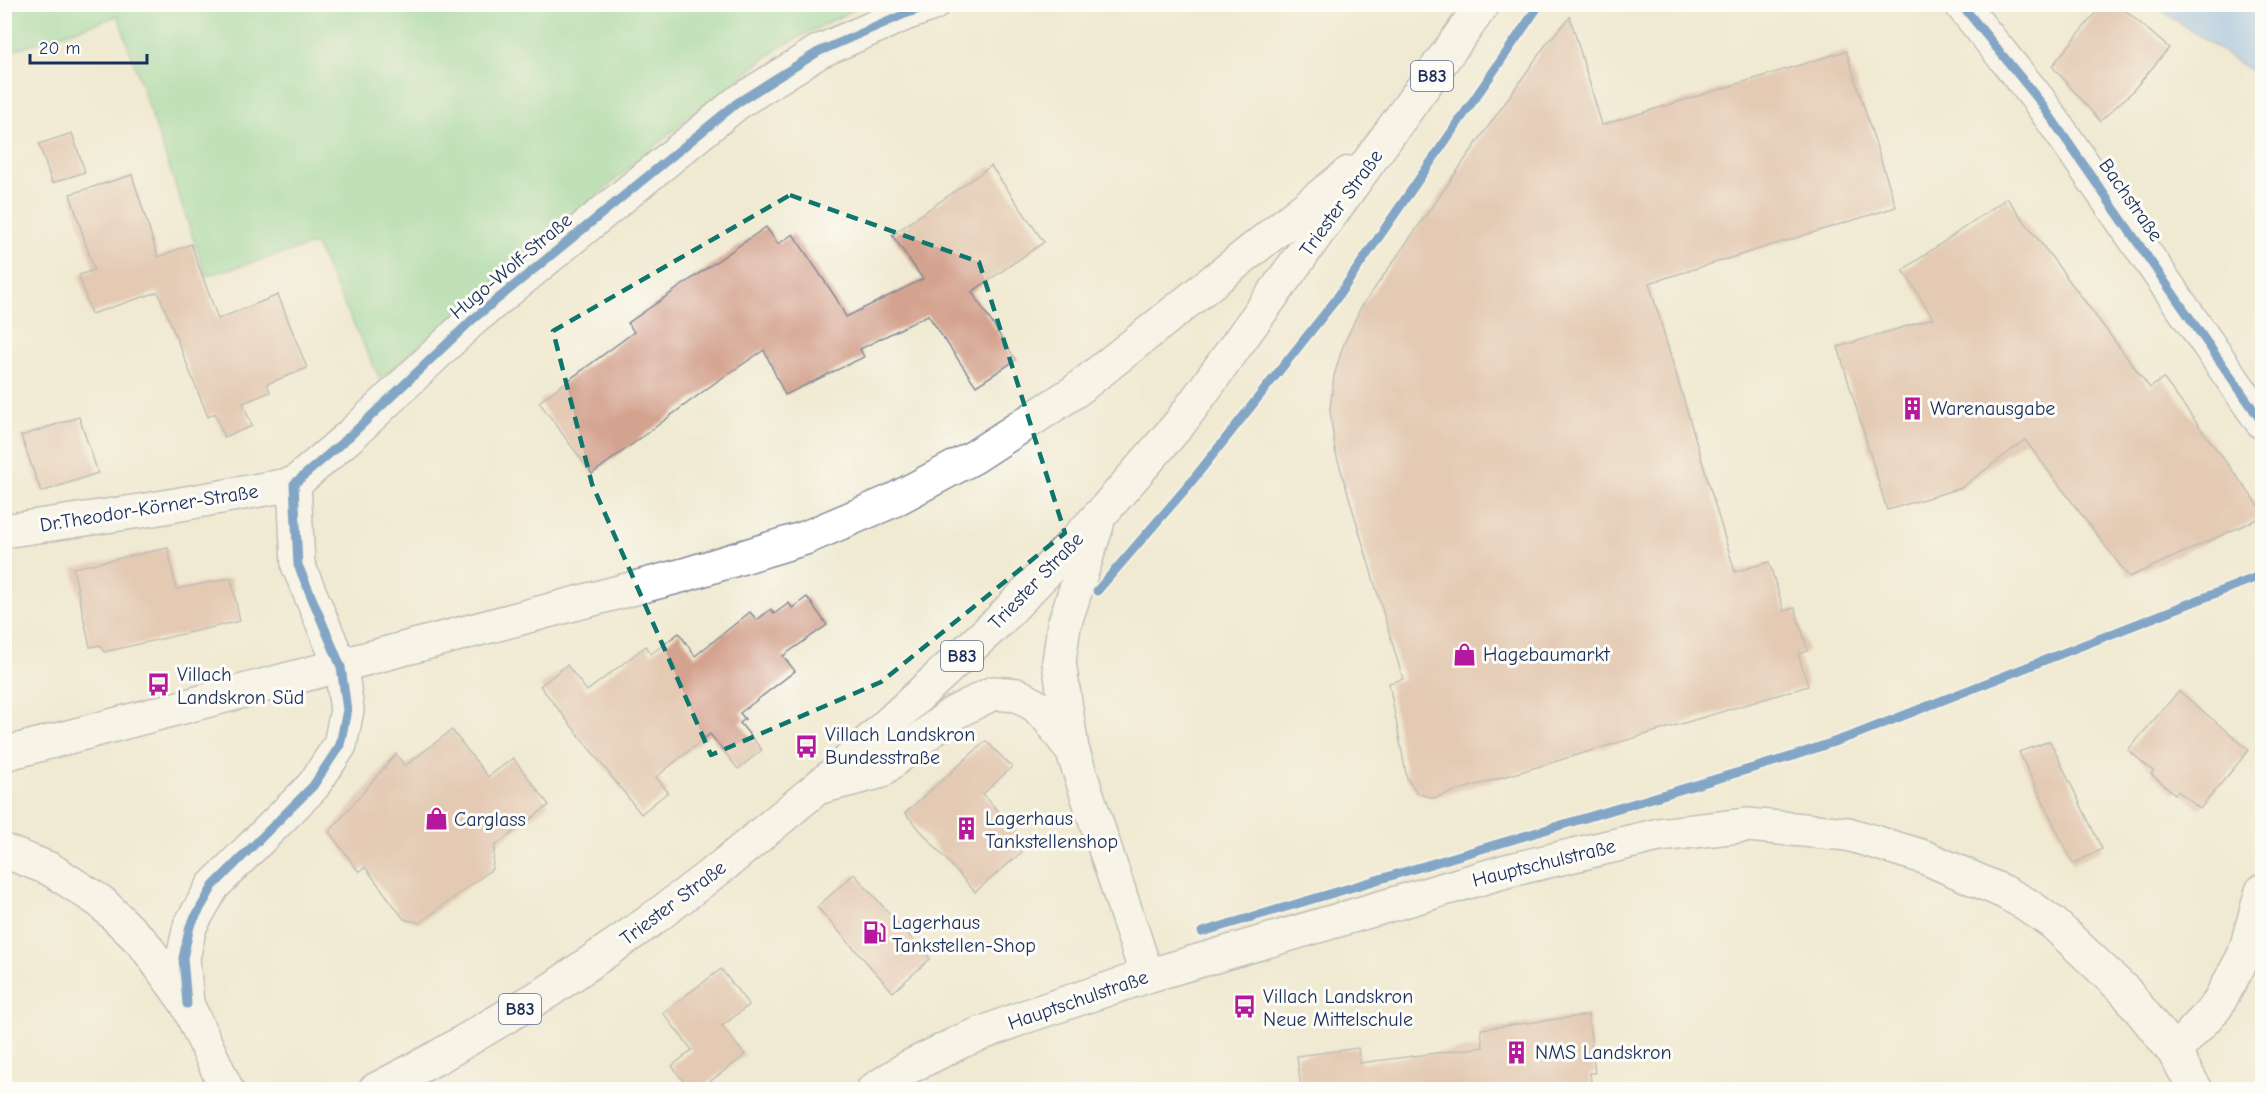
<svg xmlns="http://www.w3.org/2000/svg" width="2267" height="1094" viewBox="0 0 2267 1094" font-family="'Comic Neue',sans-serif">
	<rect width="100%" height="100%" fill="#fdfcf7"/>
	<filter id="ink" filterUnits="userSpaceOnUse"><feTurbulence type="fractalNoise" baseFrequency=".0167" numOctaves="2"/><feDisplacementMap in="SourceGraphic" scale="12" xChannelSelector="R" yChannelSelector="G"/><feConvolveMatrix kernelMatrix="1 2 1 2 8 2 1 2 1" color-interpolation-filters="sRGB"/></filter>
	<filter id="wash" filterUnits="userSpaceOnUse"><feTurbulence type="fractalNoise" baseFrequency=".008" numOctaves="4" result="noise"/><feDisplacementMap in="SourceGraphic" scale="24" xChannelSelector="R" yChannelSelector="G"/><feGaussianBlur stdDeviation="1.35" result="paint"/><feColorMatrix in="noise" values="0 0 0 0 0 0 0 0 0 0 0 0 0 0 0 0 0 1.4 0 .05"/><feComposite in="paint" operator="in"/></filter>
	<g filter="url(#wash)">
		<rect width="100%" height="100%" fill="#f0ead2"/>
		<!-- green -->
		<polygon fill="#85d799" stroke="#50837c" stroke-width="1.5" points="4,5 863,5 780,47 686,120 380,379 315,244 206,276 118,16 5,53"/>
		<!-- water -->
		<polygon fill="#87bbf5" stroke="#5175aa" stroke-width="1.5" points="2153,5 2262,5 2262,78"/>
		<g id="blocks">
			<!-- building -->
			<g fill="#d4a38f">
				<polygon points="2103,4 2118,4 2169,48 2130,94 2100,121 2052,66"/>
				<polygon points="1570,17 1602,125 1846,51 1896,207 1649,283 1735,572 1769,562 1784,611 1795,608 1808,651 1798,654 1808,686 1433,798 1417,793 1407,779 1389,683 1403,679 1335,450 1330,410 1334,376 1343,346 1360,309 1547,43"/>
				<polygon points="72,133 85,172 52,183 39,144"/>
				<polygon points="991,166 1044,242 972,292 1016,360 976,386 928,315 860,349 864,357 785,395 764,350 716,382 592,474 539,402 634,332 628,323 766,227 778,244 793,234 836,298 846,317 923,279 892,235"/>
				<polygon points="132,175 158,257 191,244 218,319 278,295 307,368 267,384 270,392 243,403 252,426 224,437 215,413 208,417 158,292 91,314 79,275 94,270 70,194"/>
				<polygon points="2007,198 2150,388 2163,378 2262,510 2262,517 2129,577 2025,440 1961,488 1887,510 1838,347 1933,318 1903,270"/>
				<polygon points="79,417 98,473 41,492 21,436"/>
				<polygon points="168,548 176,589 231,578 240,621 104,652 100,645 90,647 73,568"/>
				<polygon points="807,597 827,625 783,656 795,671 740,713 745,719 740,723 762,750 738,769 710,734 656,777 668,792 641,814 540,686 567,665 587,691 646,646 651,654 679,633 695,656 750,612 757,620 771,609 774,614 789,603 792,608"/>
				<polygon points="2179,691 2249,750 2200,809 2178,791 2175,794 2151,774 2153,771 2128,750"/>
				<polygon points="452,730 488,777 513,758 549,805 495,846 492,869 420,923 404,919 365,867 359,872 329,832 396,754 405,766"/>
				<polygon points="986,741 1012,767 983,794 1029,846 975,892 905,813"/>
				<polygon points="2050,741 2102,849 2073,864 2019,752"/>
				<polygon points="854,874 930,959 893,992 817,907"/>
				<polygon points="721,969 749,1005 722,1026 745,1055 700,1089 689,1089 672,1066 692,1050 663,1013"/>
				<polygon points="1588,1015 1595,1073 1590,1073 1592,1089 1301,1089 1297,1056 1358,1048 1360,1063 1483,1047 1481,1029"/>
			</g>
		</g>
	</g>
	<g filter="url(#ink)">
		<use href="#blocks" fill-opacity="0" stroke="#868c98" stroke-width="1.5"/>
		<g fill="none" stroke-linecap="round" stroke-linejoin="round">
			<defs>
				<g id="minor">
					<polyline points="1961,4 2038,99 2262,422"/>
					<polyline points="4,531 147,510 294,484"/>
					<polyline points="187,1004 183,958 190,926 213,886 313,786 340,745 347,710 341,667 298,565 294,484 351,435 472,320 737,103 818,52 905,14 933,4"/>
					<polyline points="2174,1052 2216,1007 2244,956 2262,891"/>
				</g>
				<g id="major">
					<polyline points="1097,525 1064,625 1059,662 1072,749 1147,976"/>
					<polyline points="4,754 684,575 805,538 892,501 974,457 1074,392 1349,173"/>
					<polyline points="824,786 879,772 952,714 993,693 1018,695 1036,706 1049,719 1070,748"/>
					<polyline points="4,851 50,869 101,902 144,944 187,1004 227,1090"/>
					<polyline points="375,1090 438,1057 549,991 650,921 725,864 834,774 999,621 1100,515 1180,423 1483,4"/>
					<polyline points="873,1090 907,1068 962,1041 1024,1017 1147,976 1506,871 1659,835 1747,825 1848,834 1924,857 2004,892 2026,904 2053,923 2125,991 2174,1052 2196,1090"/>
				</g>
			</defs>
			<!-- minor casing -->
			<use href="#minor" stroke="#868c98" stroke-width="36"/>
			<!-- major casing -->
			<use href="#major" stroke="#868c98" stroke-width="36"/>
			<!-- minor -->
			<use href="#minor" stroke="#fff" stroke-width="33"/>
			<!-- major -->
			<use href="#major" stroke="#fff" stroke-width="33"/>
			<defs>
				<g id="cycleway">
					<polyline points="1961,4 2038,99 2262,422"/>
					<polyline points="1097,591 1188,486 1334,302 1540,4"/>
					<polyline points="1202,932 1790,757 1854,735 2262,575"/>
					<polyline points="187,1004 183,958 190,926 213,886 313,786 340,745 347,710 341,667 298,565 294,484 351,435 472,320 737,103 818,52 905,14 933,4"/>
				</g>
			</defs>
			<!-- cycleway casing -->
			<use href="#cycleway" stroke="#fdfcf7" stroke-width="13"/>
			<!-- cycleway -->
			<use href="#cycleway" stroke="#0057b8" stroke-width="9"/>
		</g>
	</g>
	<!-- marked area -->
	<path d="M0 0H2267V1094H0ZM790,195L979,262L1065,533L881,682L711,755L592,484L553,331Z" fill="#f0ead2" fill-opacity=".55" fill-rule="evenodd"/>
	<path fill="none" stroke="#0f766e" stroke-width="4.5" stroke-dasharray="12 8" stroke-linejoin="round" d="M790,195L979,262L1065,533L881,682L711,755L592,484L553,331Z"/>
	<!-- icons -->
	<defs>
		<symbol id="building-bare" viewBox="-9 -9 18 18"><path d="M-4-6H4V6H1V3H-1V6H-4ZM-2.5-4.3h1.7v1.8h-1.7ZM.8-4.3h1.7v1.8H.8ZM-2.5-1h1.7V.8h-1.7ZM.8-1h1.7V.8H.8Z" fill="#b5179e" stroke="#fdfcf7" stroke-width="2.5" paint-order="stroke"/></symbol>
		<symbol id="shop-bare" viewBox="-9 -9 18 18"><path d="M-5-2.5h2.3a2.7 3.5 0 0 1 5.4 0H5L5.5 6h-11ZM-1.5-2.5h3a1.5 2.3 0 0 0-3 0Z" fill="#b5179e" stroke="#fdfcf7" stroke-width="2.5" paint-order="stroke"/></symbol>
		<symbol id="bus-bare" viewBox="-9 -9 18 18"><path d="M-5-6H5V4H4V6H2V4H-2V6H-4V4H-5ZM-3.5-4V0h7V-4ZM-3.5 1.2v1.5H-2V1.2ZM2 1.2v1.5H3.5V1.2Z" fill="#b5179e" stroke="#fdfcf7" stroke-width="2.5" paint-order="stroke"/></symbol>
		<symbol id="fuel-bare" viewBox="-9 -9 18 18"><path d="M-5.5-6h7V0h2V4h1.3V-2.5L3-4.5l.8-.8L6-3V5H2.5V1h-1V6h-7ZM-4.2-4.7v3.2H.2V-4.7Z" fill="#b5179e" stroke="#fdfcf7" stroke-width="2.5" paint-order="stroke"/></symbol>
	</defs>
	<g fill-rule="evenodd">
		<use href="#building-bare" x="1896" y="392" width="33" height="33"/>
		<use href="#shop-bare" x="1448" y="638" width="33" height="33"/>
		<use href="#bus-bare" x="142" y="668" width="33" height="33"/>
		<use href="#bus-bare" x="790" y="730" width="33" height="33"/>
		<use href="#shop-bare" x="420" y="802" width="33" height="33"/>
		<use href="#building-bare" x="950" y="812" width="33" height="33"/>
		<use href="#fuel-bare" x="858" y="916" width="33" height="33"/>
		<use href="#bus-bare" x="1228" y="990" width="33" height="33"/>
		<use href="#building-bare" x="1500" y="1036" width="33" height="33"/>
	</g>
	<g text-anchor="middle" dominant-baseline="central" stroke-width="6" stroke-linejoin="round" paint-order="stroke">
		<!-- shield labels -->
		<g fill="#fdfcf7" stroke="#5f6c8c" stroke-width="1.5">
			<rect x="1411" y="61" width="42" height="30" rx="4.5"/>
			<rect x="941" y="641" width="42" height="30" rx="4.5"/>
			<rect x="499" y="994" width="42" height="30" rx="4.5"/>
		</g>
		<g font-size="18" font-weight="bold" fill="#1b2f5e">
			<text x="1432" y="76">B83</text>
			<text x="962" y="656">B83</text>
			<text x="520" y="1009">B83</text>
		</g>
		<!-- street labels -->
		<g font-size="20" fill="#1b2f5e" stroke="#fdfcf7">
			<text transform="translate(2131 200) rotate(55)">Bachstraße</text>
			<text transform="translate(1341 203) rotate(-54)">Triester Straße</text>
			<text transform="translate(511 266) rotate(-40)">Hugo-Wolf-Straße</text>
			<text transform="translate(149 508) rotate(-9)">Dr.Theodor-Körner-Straße</text>
			<text transform="translate(1036 581) rotate(-46)">Triester Straße</text>
			<text transform="translate(1544 863) rotate(-14)">Hauptschulstraße</text>
			<text transform="translate(673 903) rotate(-37)">Triester Straße</text>
			<text transform="translate(1078 1000) rotate(-19)">Hauptschulstraße</text>
		</g>
		<!-- poi labels -->
		<g font-size="20" fill="#1b2f5e" stroke="#fdfcf7" text-anchor="start">
			<text x="1930" y="408">Warenausgabe</text>
			<text x="1483" y="654">Hagebaumarkt</text>
			<text x="177" y="674">Villach<tspan x="177" dy="23">Landskron Süd</tspan></text>
			<text x="825" y="734">Villach Landskron<tspan x="825" dy="23">Bundesstraße</tspan></text>
			<text x="985" y="818">Lagerhaus<tspan x="985" dy="23">Tankstellenshop</tspan></text>
			<text x="454" y="819">Carglass</text>
			<text x="892" y="922">Lagerhaus<tspan x="892" dy="23">Tankstellen-Shop</tspan></text>
			<text x="1263" y="996">Villach Landskron<tspan x="1263" dy="23">Neue Mittelschule</tspan></text>
			<text x="1535" y="1052">NMS Landskron</text>
		</g>
	</g>
	<!-- margin -->
	<rect width="2267" height="1094" fill="none" stroke="#fdfcf7" stroke-width="24"/>
	<!-- scale -->
	<path d="M30 54v9h117v-9" fill="none" stroke="#1b2f5e" stroke-width="3"/>
	<text x="39" y="54" font-size="18" fill="#1b2f5e" stroke="#fdfcf7" stroke-width="4.5" paint-order="stroke">20 m</text>
</svg>
